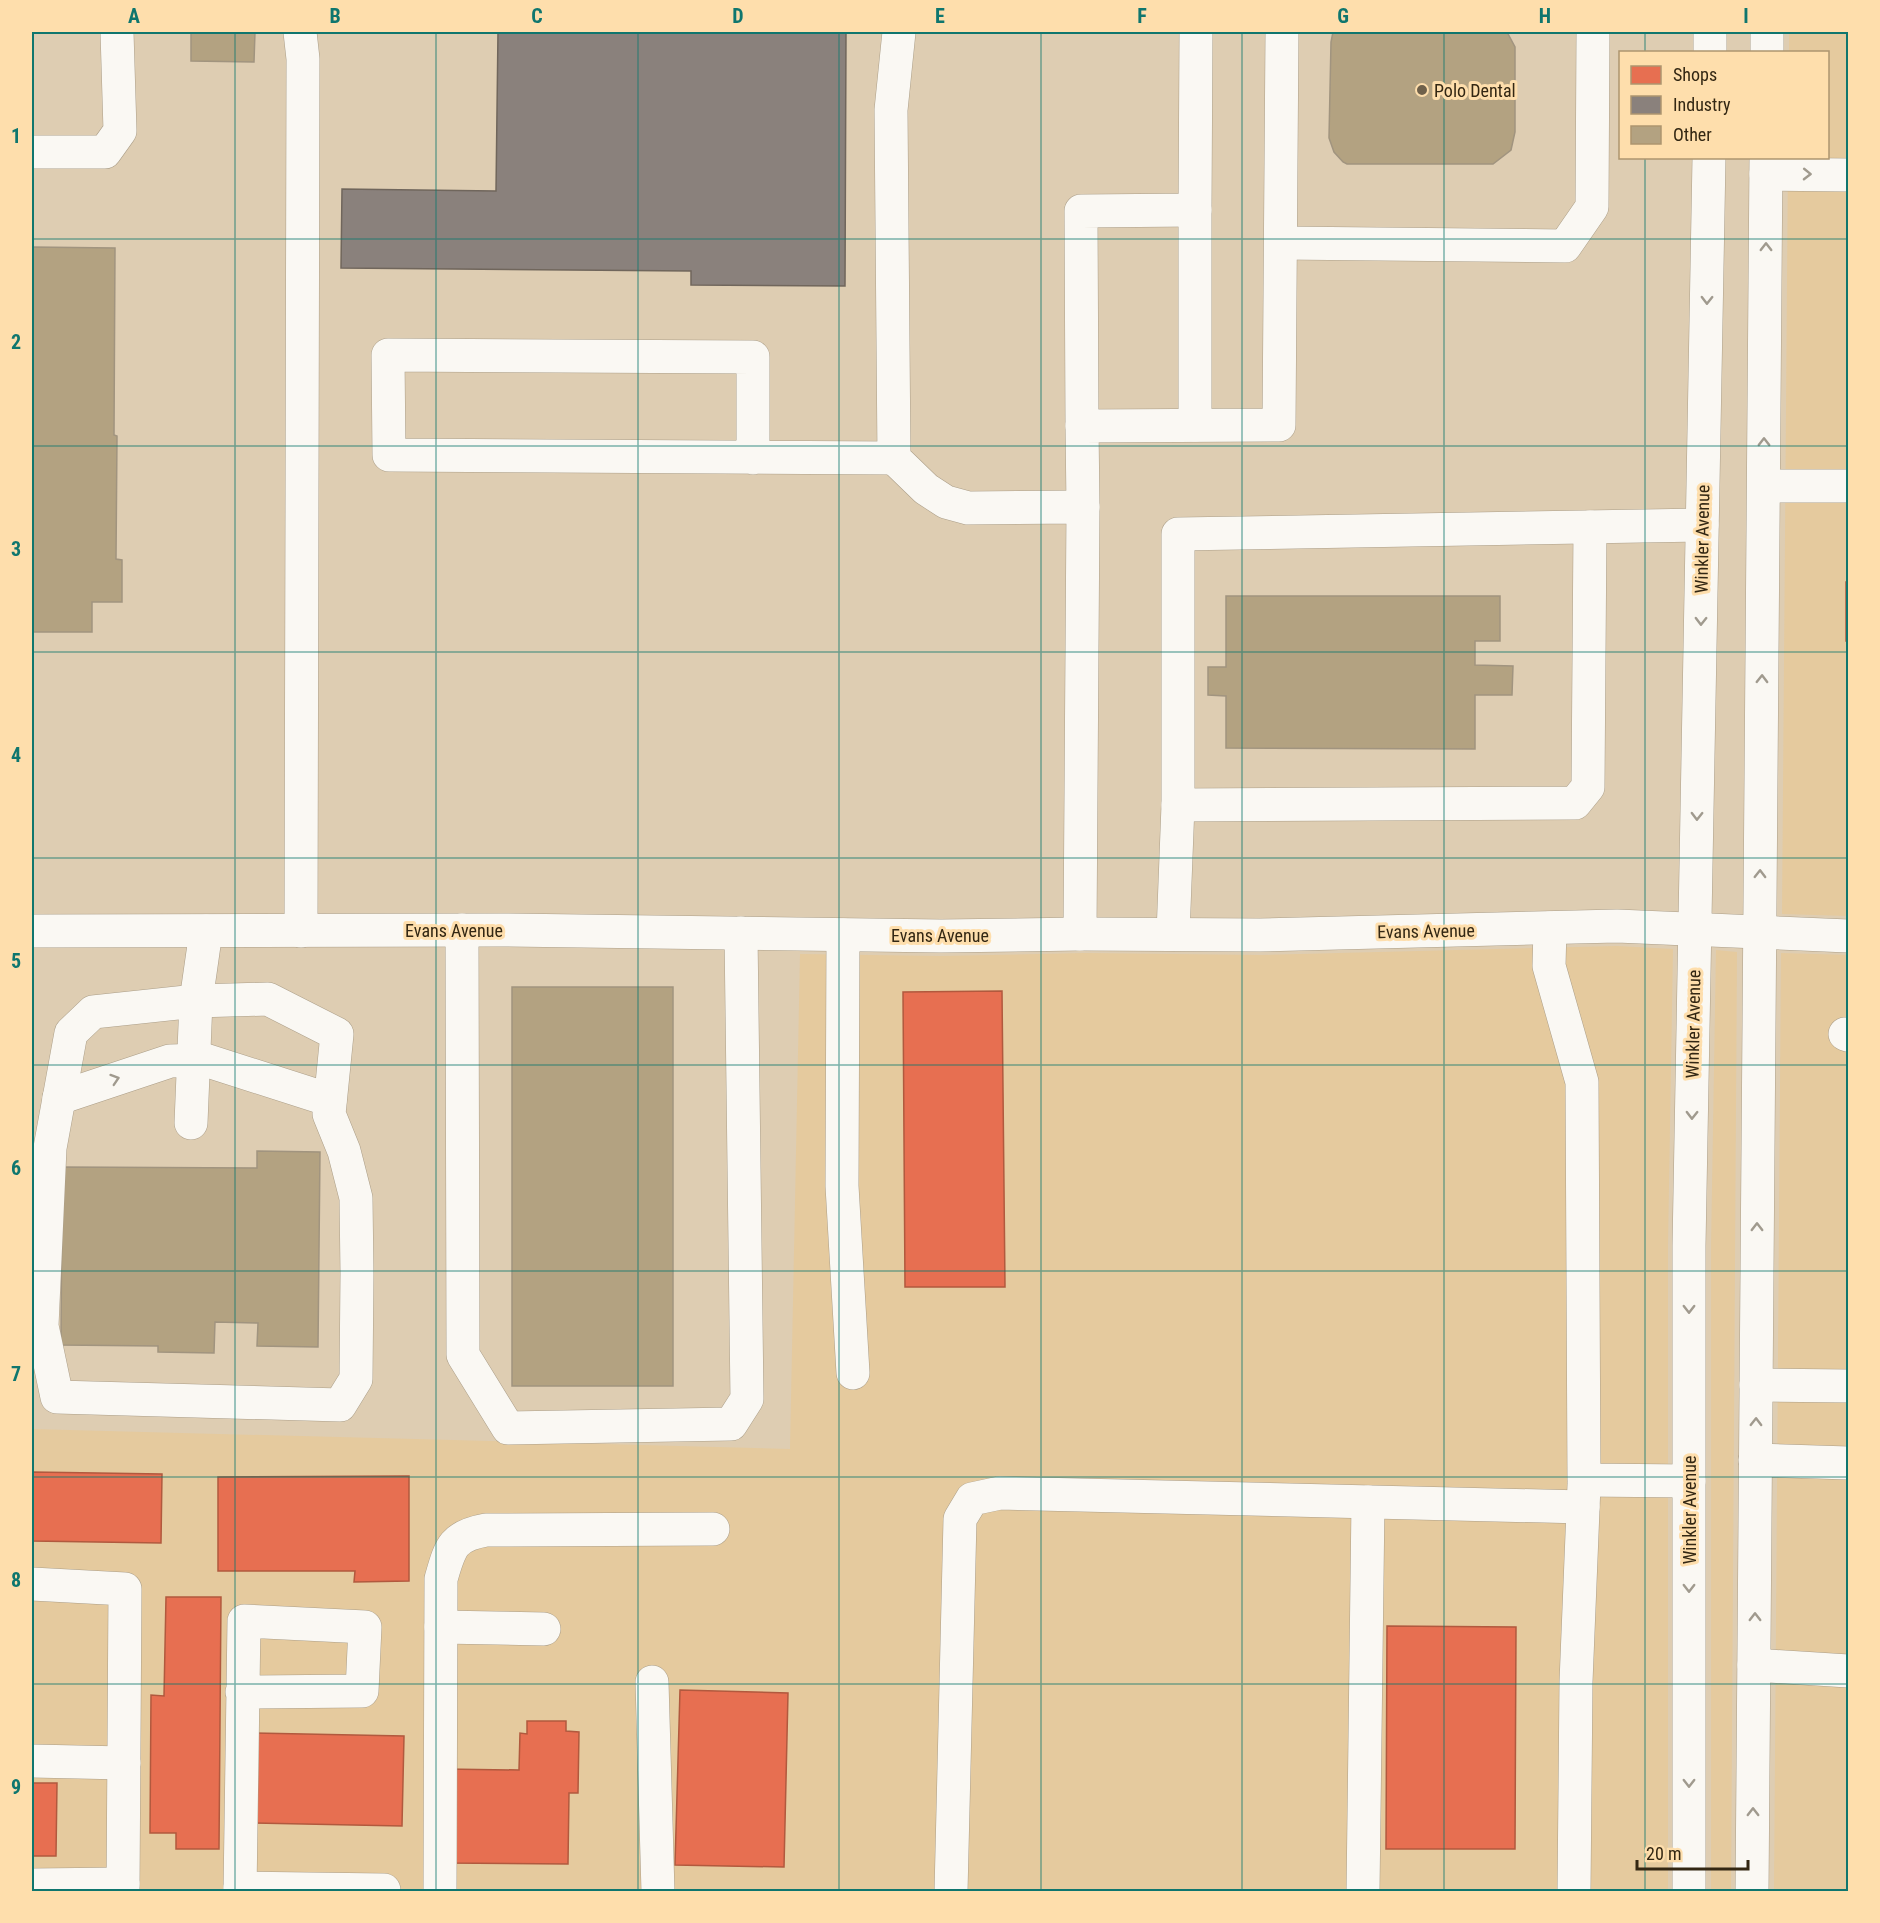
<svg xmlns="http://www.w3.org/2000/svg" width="1880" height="1923" viewBox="0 0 1880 1923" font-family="'Roboto Condensed',sans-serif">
	<rect width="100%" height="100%" fill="#decdb2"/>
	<!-- built -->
	<g fill="#e5ca9e">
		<polygon points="1789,32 1848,32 1848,916 1782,914 1788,158 1828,158 1828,52 1789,52"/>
		<polygon points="1617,946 1673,949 1668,1245 1668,1891 32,1892 32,1429 790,1449 800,954 940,956 1085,953 1260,955"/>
		<polygon points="1716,950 1737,952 1731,1892 1711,1891 1711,1246"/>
		<polygon points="1781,953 1848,955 1848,1891 1774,1892"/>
	</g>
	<!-- shops -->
	<g fill="#e76f51" stroke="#b1593e" stroke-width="1.5">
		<rect x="1846" y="582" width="2" height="59"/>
		<polygon points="1002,991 1005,1287 905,1287 903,992"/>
		<polygon points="32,1472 162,1474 161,1543 32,1541"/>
		<polygon points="409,1476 409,1581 354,1582 355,1571 218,1571 218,1477"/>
		<polygon points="166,1597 221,1597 219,1849 176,1849 176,1833 150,1833 151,1695 164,1696"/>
		<polygon points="1387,1626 1516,1627 1515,1849 1386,1849"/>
		<polygon points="680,1690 788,1693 784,1867 675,1865"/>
		<polygon points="527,1721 566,1721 566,1731 579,1732 578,1793 569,1793 568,1864 445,1863 445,1769 519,1770 520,1733 527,1734"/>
		<polygon points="251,1733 404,1736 402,1826 249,1823"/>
		<polygon points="32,1783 57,1783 56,1856 32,1856"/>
	</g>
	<!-- industry -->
	<polygon fill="#8a817c" stroke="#70665c" stroke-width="1.5" points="498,32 846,32 845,286 691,285 691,271 341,268 342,189 496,191"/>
	<!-- building -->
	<g fill="#b3a281" stroke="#a1947f" stroke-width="1.5">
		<polygon points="191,32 255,32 254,62 191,61"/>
		<polygon points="1333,32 1507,32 1515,47 1515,132 1511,150 1493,164 1347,164 1343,162 1334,152 1329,138 1331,42"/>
		<polygon points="32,247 115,248 114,435 117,436 116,559 122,560 122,602 92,602 92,632 32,632"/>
		<polygon points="1226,596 1500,596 1500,641 1475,641 1475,665 1513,666 1512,695 1475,695 1475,749 1226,748 1226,696 1208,695 1208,667 1226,667"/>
		<rect x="512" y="987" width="161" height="399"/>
		<polygon points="257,1151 320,1152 318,1347 257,1346 258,1323 215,1322 214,1353 158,1352 158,1346 61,1345 62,1167 257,1168"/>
	</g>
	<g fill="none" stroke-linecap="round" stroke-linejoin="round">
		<defs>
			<g id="minor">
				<polyline points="300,32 303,59 301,931"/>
				<polyline points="899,32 891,110 894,458 926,489 946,502 968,508 1083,507 1080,934"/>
				<polyline points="1710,32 1710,52"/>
				<polyline points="1767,52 1767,32"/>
				<polyline points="32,152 105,152 120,131 117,32"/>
				<polyline points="1766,174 1848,175"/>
				<polyline points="1281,243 1565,246 1592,207 1593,32"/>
				<polyline points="1195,425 1195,210"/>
				<polyline points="1082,426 1081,211 1195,210 1196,32"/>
				<polyline points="753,458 753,357 388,355 389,455 894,458"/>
				<polyline points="1764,486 1848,486"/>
				<polyline points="1083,507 1082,426 1279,425 1282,32"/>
				<polyline points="1178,805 1575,803 1588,787 1590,527"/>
				<polyline points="1550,928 1549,966 1582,1082 1584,1480 1689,1481"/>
				<polyline points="462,930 463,1355 508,1428 731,1424 747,1399 741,933"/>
				<polyline points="32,931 504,930 941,936 1080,934 1260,935 1617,926 1848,936"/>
				<polyline points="1173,934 1178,805 1178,534 1702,525"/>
				<polyline points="843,935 842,1186 853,1373"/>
				<polygon points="268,999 337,1034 329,1114 344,1151 356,1198 357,1274 356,1379 340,1405 57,1397 42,1326 50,1148 71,1033 93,1012 196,1001"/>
				<polyline points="1845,1034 1848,1035"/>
				<polyline points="59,1098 170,1061 205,1060 330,1100"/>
				<polyline points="191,1123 196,1001 206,931"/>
				<polyline points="1756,1385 1848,1386"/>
				<polyline points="1755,1460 1848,1463"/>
				<polyline points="32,1584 125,1589 123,1892"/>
				<polyline points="441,1627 544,1629"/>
				<polyline points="1754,1665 1848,1671"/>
				<polyline points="652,1682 658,1892"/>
				<polyline points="32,1761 124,1763"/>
				<polyline points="32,1885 123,1884"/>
				<polyline points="240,1888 384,1890"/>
				<polyline points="240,1892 244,1621 365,1627 362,1691 242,1692"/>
				<path d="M440,1892L441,1579C450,1548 452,1536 486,1530L713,1529"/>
				<polyline points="951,1892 960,1519 972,1499 1000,1493 1583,1507"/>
				<polyline points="1363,1892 1368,1502"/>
				<polyline points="1574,1892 1576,1682 1584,1485"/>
				<polyline points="1689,1892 1689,1246 1709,158"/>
				<polyline points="1752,1892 1766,158"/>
			</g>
		</defs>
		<!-- minor casing -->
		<use href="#minor" stroke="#ab9e88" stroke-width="34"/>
		<!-- minor -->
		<use href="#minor" stroke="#faf8f3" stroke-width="33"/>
	</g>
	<!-- one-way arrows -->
	<defs><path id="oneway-chevron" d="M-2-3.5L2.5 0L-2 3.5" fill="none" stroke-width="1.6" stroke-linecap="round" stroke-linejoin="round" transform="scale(1.5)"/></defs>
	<g stroke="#a09a8e">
		<use href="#oneway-chevron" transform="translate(1807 174) rotate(1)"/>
		<use href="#oneway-chevron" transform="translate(1766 247) rotate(-90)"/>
		<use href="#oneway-chevron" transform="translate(1707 300) rotate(91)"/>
		<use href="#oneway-chevron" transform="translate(1764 442) rotate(-90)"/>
		<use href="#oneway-chevron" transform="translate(1701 621) rotate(91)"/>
		<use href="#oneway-chevron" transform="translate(1762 679) rotate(-89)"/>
		<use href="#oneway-chevron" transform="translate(1697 816) rotate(91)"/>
		<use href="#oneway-chevron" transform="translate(1760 874) rotate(-89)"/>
		<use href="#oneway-chevron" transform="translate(115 1079) rotate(-18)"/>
		<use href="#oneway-chevron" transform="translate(1692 1115) rotate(91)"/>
		<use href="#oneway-chevron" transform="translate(1757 1227) rotate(-90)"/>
		<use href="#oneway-chevron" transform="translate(1689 1309) rotate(90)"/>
		<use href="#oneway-chevron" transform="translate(1756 1422) rotate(-89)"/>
		<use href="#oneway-chevron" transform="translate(1689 1588) rotate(90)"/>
		<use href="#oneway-chevron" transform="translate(1755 1617) rotate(-90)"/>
		<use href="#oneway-chevron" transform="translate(1689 1783) rotate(90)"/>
		<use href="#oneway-chevron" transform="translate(1753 1812) rotate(-90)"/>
	</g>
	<!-- grid -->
	<path fill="none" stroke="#0f766e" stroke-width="1.5" stroke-opacity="0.55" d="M235,32V1892M436,32V1892M638,32V1892M839,32V1892M1041,32V1892M1242,32V1892M1444,32V1892M1645,32V52M1645,158V1892M32,239H1848M32,446H1848M32,652H1848M32,858H1848M32,1065H1848M32,1271H1848M32,1477H1848M32,1684H1848"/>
	<!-- markers -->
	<circle fill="#6f614b" stroke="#fedeac" stroke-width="2" cx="1422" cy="90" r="6"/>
	<g text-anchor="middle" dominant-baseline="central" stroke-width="6" stroke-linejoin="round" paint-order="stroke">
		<!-- poi labels -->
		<g font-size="18" fill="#332713" stroke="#fedeac" text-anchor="start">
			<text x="1434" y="90">Polo Dental</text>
		</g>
		<!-- street labels -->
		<g font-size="18" fill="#332713" stroke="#fedeac">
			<text transform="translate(1702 539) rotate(-89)">Winkler Avenue</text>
			<text x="454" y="930">Evans Avenue</text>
			<text transform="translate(1426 931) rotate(-1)">Evans Avenue</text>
			<text x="940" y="935">Evans Avenue</text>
			<text transform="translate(1693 1024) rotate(-89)">Winkler Avenue</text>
			<text transform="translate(1689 1510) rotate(-90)">Winkler Avenue</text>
		</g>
	</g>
	<!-- border -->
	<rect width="1880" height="1923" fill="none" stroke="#fedeac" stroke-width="66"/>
	<!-- legend -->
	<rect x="1619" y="51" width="210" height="108" fill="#fedeac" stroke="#ad956f" stroke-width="1.5"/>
	<rect x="1631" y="66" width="30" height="18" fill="#e76f51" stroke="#ad956f" stroke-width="1.5"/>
	<text x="1673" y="81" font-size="18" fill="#332713">Shops</text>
	<rect x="1631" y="96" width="30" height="18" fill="#8a817c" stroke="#ad956f" stroke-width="1.5"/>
	<text x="1673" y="111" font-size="18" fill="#332713">Industry</text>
	<rect x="1631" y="126" width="30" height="18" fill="#b3a281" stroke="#ad956f" stroke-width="1.5"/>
	<text x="1673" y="141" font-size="18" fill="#332713">Other</text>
	<!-- scale -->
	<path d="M1637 1860v9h111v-9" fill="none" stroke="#332713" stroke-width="3"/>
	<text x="1646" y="1860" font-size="18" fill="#332713" stroke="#fedeac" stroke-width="4.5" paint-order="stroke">20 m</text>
	<rect x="33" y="33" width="1814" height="1857" fill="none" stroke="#0f766e" stroke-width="2"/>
	<g font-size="20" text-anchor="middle" font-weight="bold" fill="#0f766e">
		<text x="134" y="23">A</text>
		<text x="335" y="23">B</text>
		<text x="537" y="23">C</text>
		<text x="738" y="23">D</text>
		<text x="940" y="23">E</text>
		<text x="1142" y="23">F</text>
		<text x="1343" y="23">G</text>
		<text x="1545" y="23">H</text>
		<text x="1746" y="23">I</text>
		<text x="16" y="143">1</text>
		<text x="16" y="349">2</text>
		<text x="16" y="556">3</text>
		<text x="16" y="762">4</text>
		<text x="16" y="968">5</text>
		<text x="16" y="1175">6</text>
		<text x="16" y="1381">7</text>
		<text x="16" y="1587">8</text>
		<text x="16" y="1794">9</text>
	</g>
</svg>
